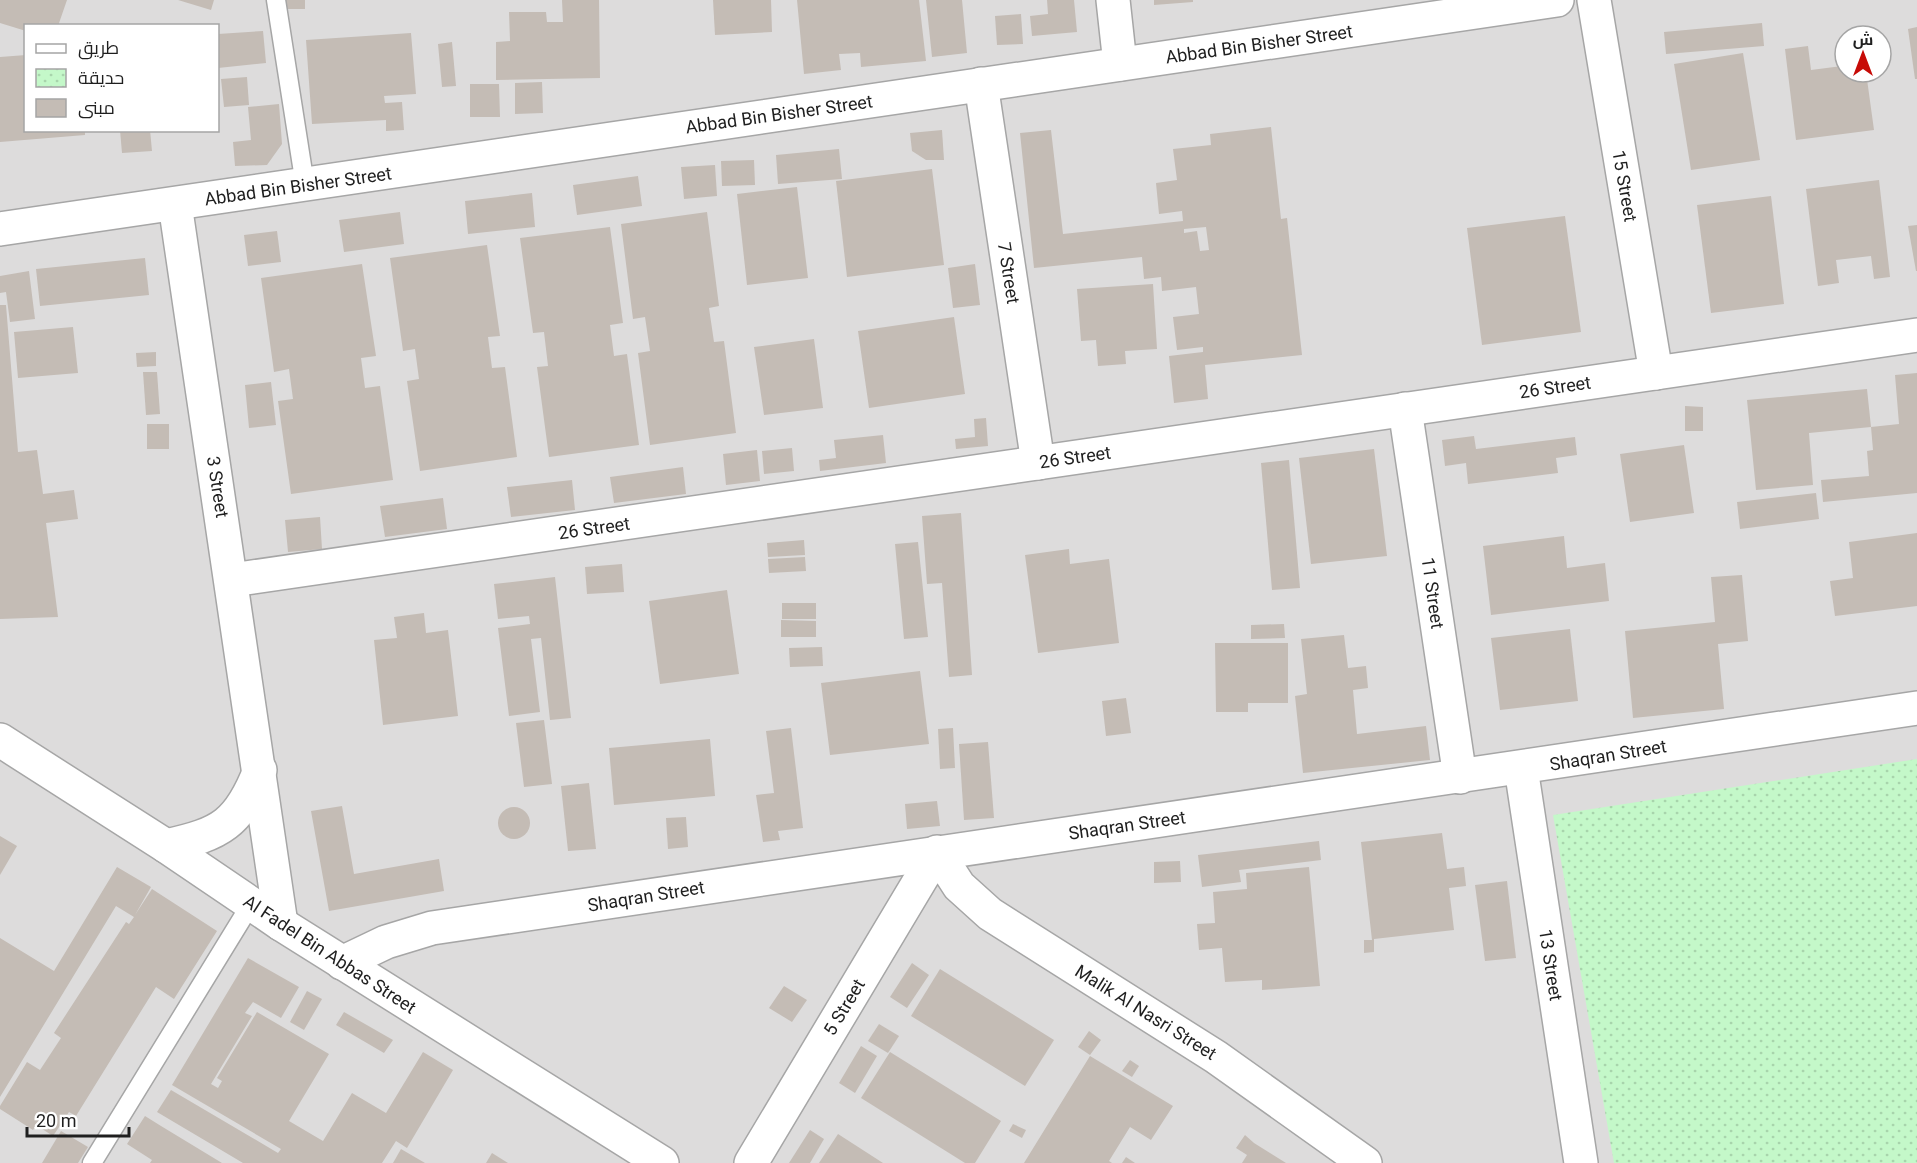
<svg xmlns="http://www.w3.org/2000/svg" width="1917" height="1163" viewBox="0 0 1917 1163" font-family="Roboto,Cairo,sans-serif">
	<defs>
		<pattern id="park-dots" width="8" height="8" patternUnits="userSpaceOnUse" patternTransform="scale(1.5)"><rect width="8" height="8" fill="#c4f8c9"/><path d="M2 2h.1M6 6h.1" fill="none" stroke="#a8d4ac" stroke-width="1.8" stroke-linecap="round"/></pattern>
	</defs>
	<rect width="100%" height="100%" fill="#efece6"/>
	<!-- residential -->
	<path fill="#dddcdc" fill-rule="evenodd" d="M0,0H1917V1163H0ZM26,26H218V130H26ZM1845,36H1881V72H1845Z"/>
	<!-- park -->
	<polygon fill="url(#park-dots)" points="1917,759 1917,1163 1614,1163 1553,815"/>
	<!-- building -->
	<g fill="#c4bcb5" fill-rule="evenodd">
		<polygon points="0,0 67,0 58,26 26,26 26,31 0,23"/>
		<polygon points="178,0 214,0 211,10"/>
		<rect x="286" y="0" width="19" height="9"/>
		<polygon points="562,0 599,0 600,78 496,80 496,42 510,41 509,12 546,12 547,22 563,22"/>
		<polygon points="713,0 771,0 772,32 715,35"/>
		<polygon points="797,0 919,0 926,61 861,67 860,53 839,54 841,70 804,74"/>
		<polygon points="926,0 962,0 967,53 932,57"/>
		<polygon points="1047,0 1074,0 1077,32 1032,36 1030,16 1048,14"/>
		<polygon points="1154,0 1193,0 1193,2 1154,5"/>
		<polygon points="1021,14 1023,44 997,45 995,16"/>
		<polygon points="1762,23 1764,46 1666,54 1664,32"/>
		<polygon points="1917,27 1917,79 1915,79 1908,29"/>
		<polygon points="263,31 266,63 218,68 218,34"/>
		<polygon points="411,33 416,94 384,96 385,103 402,102 404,130 386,131 386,120 312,124 306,40"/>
		<polygon points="1845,41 1845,72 1866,72 1874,130 1796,140 1785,49 1808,46 1811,70 1842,66 1839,42"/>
		<polygon points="452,42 456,86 442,87 438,44"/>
		<polygon points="1743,53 1760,160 1691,170 1674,64"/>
		<polygon points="26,55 26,130 85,130 85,135 0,142 0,57"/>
		<polygon points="247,77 249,105 224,107 221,79"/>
		<polygon points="542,82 543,113 515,114 515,83"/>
		<polygon points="470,84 499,84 500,117 470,117"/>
		<polygon points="279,104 282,144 267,165 235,166 233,142 251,140 248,107"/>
		<path d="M1271,127L1281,219L1287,218L1302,355L1205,365L1208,399L1174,403L1169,356L1203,352V347L1177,350L1173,317L1199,314L1196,287L1162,291L1161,277L1144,279L1142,257L1034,268L1020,133L1051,130L1063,234L1183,221L1182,211L1159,214L1156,183L1177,180L1173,149L1211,145L1210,134ZM1206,227L1209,250L1200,251L1197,231L1184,233V229Z"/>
		<polygon points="120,130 150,130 152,151 122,153"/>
		<polygon points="942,130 944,160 926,160 912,151 910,133"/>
		<polygon points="839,149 842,179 778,184 776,155"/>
		<polygon points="754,160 755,185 722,186 721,161"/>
		<polygon points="715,165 717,196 684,199 681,167"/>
		<polygon points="932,169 944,265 847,277 836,181"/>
		<polygon points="638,176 642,206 577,215 573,185"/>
		<polygon points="1879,180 1890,277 1874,279 1871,256 1836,260 1839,283 1818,286 1806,189"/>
		<polygon points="797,187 808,278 747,285 737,194"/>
		<polygon points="532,193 535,227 468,234 465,201"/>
		<polygon points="1771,196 1784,304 1711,313 1697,205"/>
		<polygon points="400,212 404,244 344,252 339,220"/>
		<polygon points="707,212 719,306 709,308 714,342 724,341 736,433 650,445 638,353 650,351 645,317 633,319 621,224"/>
		<polygon points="1565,216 1581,332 1482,345 1467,228"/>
		<polygon points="1917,225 1917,271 1916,271 1908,226"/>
		<polygon points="610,227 623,323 610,325 614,356 627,354 639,445 549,457 537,367 548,366 544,332 533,333 520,238"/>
		<polygon points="277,231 281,262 248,266 244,235"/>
		<polygon points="487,245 500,336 488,337 492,368 505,367 517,457 420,471 407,381 419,379 415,349 403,351 390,258"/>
		<polygon points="145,258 149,295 40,306 36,269"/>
		<polygon points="362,264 376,356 361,358 365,388 380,386 393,480 291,494 278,401 293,399 289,369 274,372 261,278"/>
		<polygon points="975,264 980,305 953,308 948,268"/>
		<polygon points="29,271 35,319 10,322 6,292 0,293 0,276"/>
		<polygon points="1153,284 1157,349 1125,351 1126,364 1098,366 1096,340 1081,341 1077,289"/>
		<polygon points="0,305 6,305 18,452 37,450 43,494 74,490 78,519 46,523 58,617 0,619"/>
		<polygon points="954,317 965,394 869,408 858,331"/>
		<polygon points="73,327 78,373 18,378 14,332"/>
		<polygon points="814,339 823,408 764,415 754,347"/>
		<polygon points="156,352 156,366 137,367 136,353"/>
		<polygon points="143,372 157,372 160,414 146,415"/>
		<polygon points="1917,373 1917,493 1823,502 1821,480 1869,476 1867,451 1873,450 1871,427 1899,424 1895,375"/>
		<polygon points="271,382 276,425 249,428 245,385"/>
		<polygon points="1867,389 1871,427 1809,433 1813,485 1756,490 1747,400"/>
		<polygon points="1685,406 1703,407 1703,431 1685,431"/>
		<polygon points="986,418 988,446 956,449 955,439 975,437 974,419"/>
		<rect x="147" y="424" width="22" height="25"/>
		<polygon points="883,435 886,463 820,471 819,460 836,458 834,440"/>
		<polygon points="1474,436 1476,449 1575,437 1577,455 1556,458 1558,473 1468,484 1466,463 1445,466 1442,440"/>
		<polygon points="1684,445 1694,513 1630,522 1620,454"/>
		<polygon points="792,448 794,471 764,474 762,451"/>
		<polygon points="1374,449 1387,556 1311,564 1299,458"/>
		<polygon points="757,450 760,481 726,485 723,454"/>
		<polygon points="1289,460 1300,588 1272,590 1261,463"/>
		<polygon points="683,467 686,494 614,503 610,477"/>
		<polygon points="572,480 575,510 511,517 507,487"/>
		<polygon points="1816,493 1819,519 1740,529 1737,502"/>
		<polygon points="443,498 447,529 385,537 380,506"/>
		<polygon points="961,513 972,675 949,677 942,583 927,584 922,516"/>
		<polygon points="320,517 322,549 288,552 285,520"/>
		<polygon points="1917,533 1917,606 1835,616 1830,581 1853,578 1849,542"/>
		<polygon points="1564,536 1567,568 1605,563 1609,601 1491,615 1483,546"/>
		<polygon points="804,540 805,555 768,557 767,543"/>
		<polygon points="918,542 928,637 904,639 895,544"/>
		<polygon points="1069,549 1070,564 1109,559 1119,643 1038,653 1025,555"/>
		<polygon points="805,557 806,571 769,573 768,559"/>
		<polygon points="622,564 624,592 587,594 585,567"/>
		<polygon points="1742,575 1748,641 1718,644 1724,709 1633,718 1625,631 1715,622 1711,577"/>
		<polygon points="555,577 571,718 550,720 541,638 531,639 540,712 509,716 498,628 530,624 529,616 498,619 494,584"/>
		<polygon points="727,590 739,674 660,684 649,601"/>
		<rect x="782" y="603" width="34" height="16"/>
		<polygon points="424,613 426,633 448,630 458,716 383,725 374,640 397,638 394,617"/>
		<polygon points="781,620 816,621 816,637 781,637"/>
		<polygon points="1284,624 1285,638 1251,639 1251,625"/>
		<polygon points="1570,629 1578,701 1500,710 1491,638"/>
		<polygon points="1344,635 1348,668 1366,666 1368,688 1353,690 1357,734 1426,726 1430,760 1303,773 1295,696 1307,694 1301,639"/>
		<polygon points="1215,643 1288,643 1288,703 1248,703 1248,712 1216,712"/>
		<polygon points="822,647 823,666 790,667 789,648"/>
		<polygon points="920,671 929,744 830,755 821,683"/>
		<polygon points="1126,698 1131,733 1106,736 1102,701"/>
		<polygon points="544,720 552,784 524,787 516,723"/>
		<polygon points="791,728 803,828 778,831 780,840 763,842 756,795 774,793 766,731"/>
		<polygon points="953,728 955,768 940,769 938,729"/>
		<polygon points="710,739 715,796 614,805 609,748"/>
		<polygon points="988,742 994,818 964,820 959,744"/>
		<polygon points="589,783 596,849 568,851 561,786"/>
		<polygon points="937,801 940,826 907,829 905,804"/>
		<polygon points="342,806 354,874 439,859 444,891 329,911 311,811"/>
		<circle cx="514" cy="823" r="16"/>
		<polygon points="686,817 688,847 668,849 666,818"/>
		<polygon points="1442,833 1447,869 1464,867 1466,886 1449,888 1454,930 1374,939 1374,952 1364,953 1364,940 1372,940 1361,842"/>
		<polygon points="0,836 17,846 0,875"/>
		<polygon points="1319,841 1321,860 1239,870 1241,882 1202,887 1198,855"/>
		<polygon points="1180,861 1181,882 1154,883 1154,862"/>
		<polygon points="117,867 151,887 135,915 152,889 217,931 174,999 156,987 76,1116 69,1112 53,1136 36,1125 33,1130 0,1109 0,1106 27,1062 40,1070 61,1038 54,1033 126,922 129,924 134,917 116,906 0,1097 0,938 54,971"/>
		<polygon points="1309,867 1320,986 1262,990 1262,980 1225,982 1222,948 1199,950 1197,924 1215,923 1213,892 1247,889 1246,873"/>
		<polygon points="1507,881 1516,958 1485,961 1475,885"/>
		<polygon points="248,958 299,987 281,1018 253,1002 245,1013 252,1016 211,1084 218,1088 222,1081 217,1078 257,1012 329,1054 289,1121 323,1141 352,1093 386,1113 423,1052 453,1070 407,1148 396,1141 382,1163 243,1163 157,1112 171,1090 278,1153 281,1149 172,1085"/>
		<polygon points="912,963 929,975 907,1008 890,997"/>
		<polygon points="940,969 1054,1040 1025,1086 911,1016"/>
		<polygon points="784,986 807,1000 792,1022 769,1008"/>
		<polygon points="307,991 322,999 304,1030 290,1022"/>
		<polygon points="344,1012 393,1040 384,1053 336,1025"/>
		<polygon points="879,1024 899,1036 888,1053 868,1041"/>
		<polygon points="1089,1031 1101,1040 1090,1055 1078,1047"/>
		<polygon points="861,1046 877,1056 855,1093 839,1083"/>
		<polygon points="890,1052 1001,1121 975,1163 965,1163 861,1098"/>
		<polygon points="1090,1056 1173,1106 1151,1140 1130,1127 1109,1161 1112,1163 1024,1163"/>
		<polygon points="1130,1060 1139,1066 1132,1077 1122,1071"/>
		<polygon points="145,1116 161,1126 222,1163 150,1163 152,1160 127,1144"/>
		<polygon points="1013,1124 1026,1130 1022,1138 1009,1131"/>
		<polygon points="810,1130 824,1139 810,1163 789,1163"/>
		<polygon points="61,1131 88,1147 78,1163 42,1163"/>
		<polygon points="838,1134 883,1163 819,1163"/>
		<polygon points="1245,1135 1254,1143 1286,1163 1242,1163 1247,1155 1236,1148"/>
		<polygon points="401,1149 425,1163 393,1163"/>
		<polygon points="492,1153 508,1163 486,1163"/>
		<polygon points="1126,1157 1135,1163 1122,1163"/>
	</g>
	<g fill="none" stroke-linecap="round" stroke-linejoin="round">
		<defs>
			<g id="lane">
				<polyline points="276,0 305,185"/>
				<polyline points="92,1163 251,904"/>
			</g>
			<g id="street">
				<polyline points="1113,0 1120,64"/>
				<polyline points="1594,0 1656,373"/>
				<polyline points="981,84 1038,463"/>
				<polyline points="175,204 281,924"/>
				<polyline points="0,229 1557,0"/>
				<polyline points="1405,409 1460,777"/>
				<polyline points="232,580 1917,335"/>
				<polyline points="0,740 166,846 281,924 662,1163"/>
				<polyline points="1521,768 1581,1163"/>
				<path d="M166,846C221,834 239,824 260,770"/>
				<polyline points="342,963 386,942 432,928 1917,708"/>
				<polyline points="751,1163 937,852 959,886 990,914 1216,1057 1365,1163"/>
			</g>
		</defs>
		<!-- lane casing -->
		<use href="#lane" stroke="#a6a6a6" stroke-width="21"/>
		<!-- street casing -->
		<use href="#street" stroke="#a6a6a6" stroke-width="36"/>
		<!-- lane -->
		<use href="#lane" stroke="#fff" stroke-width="18"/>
		<!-- street -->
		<use href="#street" stroke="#fff" stroke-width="33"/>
	</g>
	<g text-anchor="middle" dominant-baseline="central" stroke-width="4.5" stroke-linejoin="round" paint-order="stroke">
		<!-- street labels -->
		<g font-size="18" fill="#1f1f1f" stroke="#fff">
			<text transform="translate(1259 44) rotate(-8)">Abbad Bin Bisher Street</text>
			<text transform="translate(779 114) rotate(-8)">Abbad Bin Bisher Street</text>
			<text transform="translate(298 186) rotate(-8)">Abbad Bin Bisher Street</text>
			<text transform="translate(1625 186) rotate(80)">15 Street</text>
			<text transform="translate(1009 273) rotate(81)">7 Street</text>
			<text transform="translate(1555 387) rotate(-8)">26 Street</text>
			<text transform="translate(1075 457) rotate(-8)">26 Street</text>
			<text transform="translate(218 487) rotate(81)">3 Street</text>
			<text transform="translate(594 528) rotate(-8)">26 Street</text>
			<text transform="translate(1433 593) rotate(82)">11 Street</text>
			<text transform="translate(1608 755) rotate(-9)">Shaqran Street</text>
			<text transform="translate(1127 825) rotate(-8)">Shaqran Street</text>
			<text transform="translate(646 896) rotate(-9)">Shaqran Street</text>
			<text transform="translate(330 954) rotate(33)">Al Fadel Bin Abbas Street</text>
			<text transform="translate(1551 965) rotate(81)">13 Street</text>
			<text transform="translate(844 1007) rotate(-59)">5 Street</text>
			<text transform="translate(1146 1012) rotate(32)">Malik Al Nasri Street</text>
		</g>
	</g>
	<!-- legend -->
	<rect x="24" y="24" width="195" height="108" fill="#ffffff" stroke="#a5a5a5" stroke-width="1.5"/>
	<rect x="36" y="44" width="30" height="9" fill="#ffffff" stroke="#a5a5a5" stroke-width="1.5"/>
	<text x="78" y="54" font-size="18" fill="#1f1f1f">طريق</text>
	<rect x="36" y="69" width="30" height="18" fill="url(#park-dots)" stroke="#a5a5a5" stroke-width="1.5"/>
	<text x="78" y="84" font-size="18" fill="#1f1f1f">حديقة</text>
	<rect x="36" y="99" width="30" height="18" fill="#c4bcb5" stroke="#a5a5a5" stroke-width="1.5"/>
	<text x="78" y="114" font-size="18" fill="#1f1f1f">مبنى</text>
	<!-- north arrow -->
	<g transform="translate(1863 54)"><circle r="28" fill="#ffffff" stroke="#a5a5a5" stroke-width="1.5"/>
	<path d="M0-4.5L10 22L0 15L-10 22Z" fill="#c70b07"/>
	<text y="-9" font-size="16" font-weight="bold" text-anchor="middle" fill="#1f1f1f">ش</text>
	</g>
	<!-- scale -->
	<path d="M27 1127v9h102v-9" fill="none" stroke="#1f1f1f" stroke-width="3"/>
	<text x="36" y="1127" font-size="18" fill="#1f1f1f" stroke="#ffffff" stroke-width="4.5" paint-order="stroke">20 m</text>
</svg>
